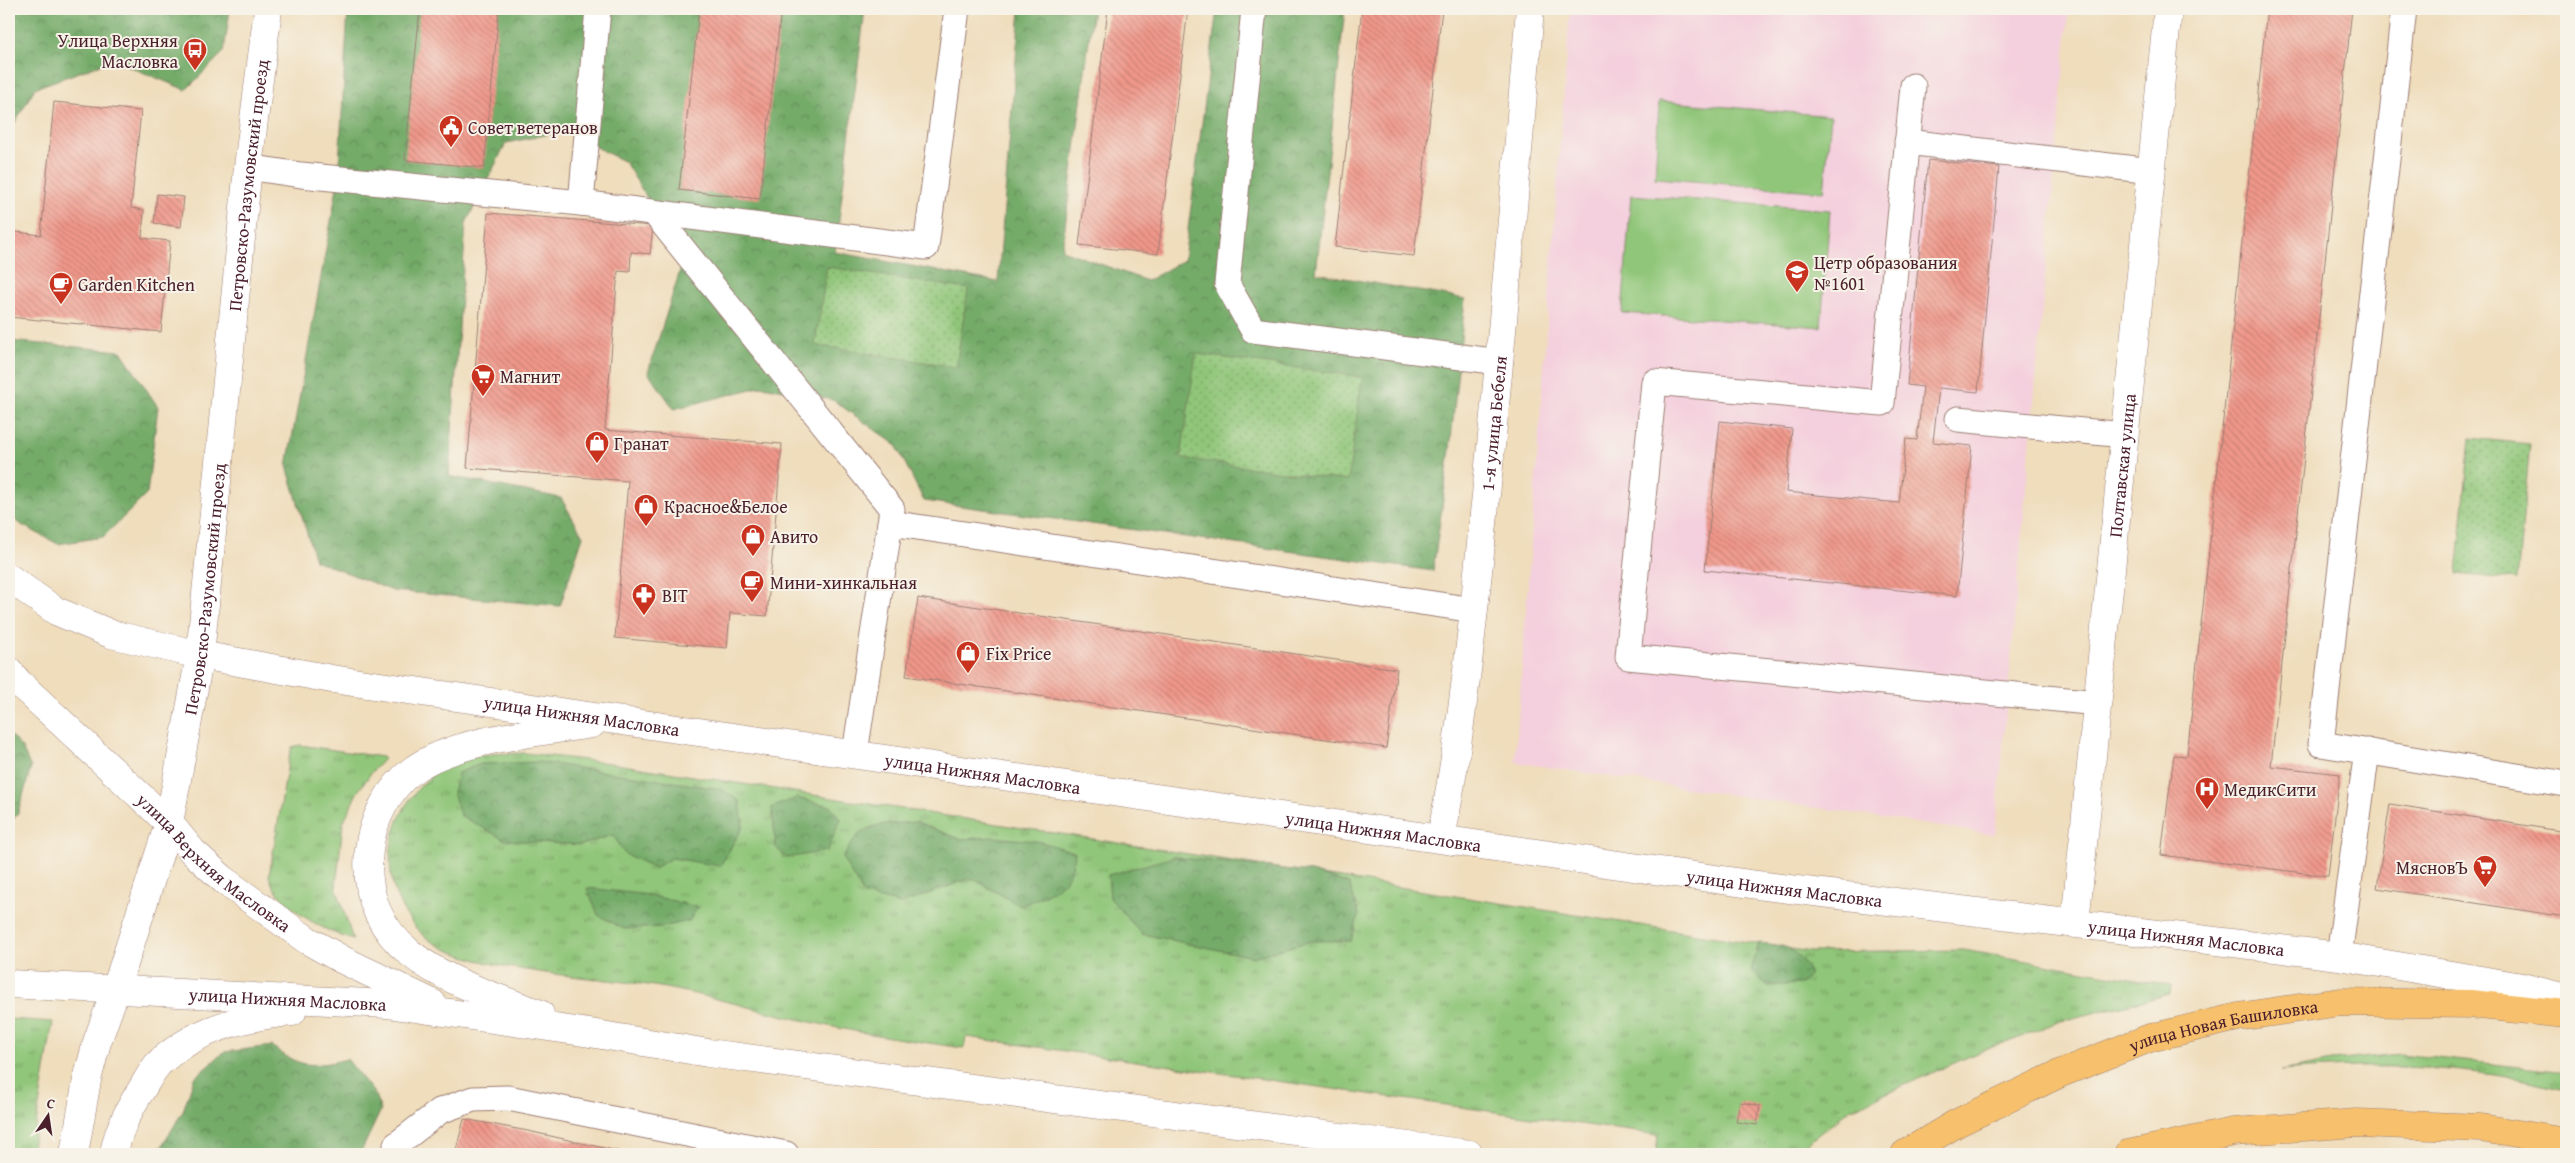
<svg xmlns="http://www.w3.org/2000/svg" width="2575" height="1163" viewBox="0 0 2575 1163" font-family="'Gentium Book Plus',serif">
	<defs>
		<pattern id="grass-tufts" width="24" height="20" patternUnits="userSpaceOnUse" patternTransform="scale(1.25)"><rect width="24" height="20" fill="#90c679"/><path d="M3 7l-1-3M5 7V3M7 7l1-3M15 17l-1-3M17 17v-4M19 17l1-3" fill="none" stroke="#78a063"/></pattern>
		<pattern id="forest-crowns" width="20" height="18" patternUnits="userSpaceOnUse" patternTransform="scale(1.25)"><rect width="20" height="18" fill="#74ab69"/><path d="M2 6a3 3 0 1 1 6 0M12 15a3 3 0 1 1 6 0" fill="none" stroke="#618b57"/></pattern>
		<pattern id="park-dots" width="8" height="8" patternUnits="userSpaceOnUse" patternTransform="scale(1.25)"><rect width="8" height="8" fill="#90c679"/><path d="M2 2h.1M6 6h.1" fill="none" stroke="#78a063" stroke-width="1.8" stroke-linecap="round"/></pattern>
		<pattern id="building-back-hatch" width="6" height="6" patternUnits="userSpaceOnUse" patternTransform="scale(1.25)"><rect width="6" height="6" fill="#f0988a"/><path d="M-1 5l2 2M0 0l6 6M5-1l2 2" fill="none" stroke="#c47b71"/></pattern>
	</defs>
	<rect width="100%" height="100%" fill="#f7f3e8"/>
	<filter id="ink" filterUnits="userSpaceOnUse"><feTurbulence type="fractalNoise" baseFrequency=".02" numOctaves="2"/><feDisplacementMap in="SourceGraphic" scale="10" xChannelSelector="R" yChannelSelector="G"/><feConvolveMatrix kernelMatrix="1 2 1 2 8 2 1 2 1" color-interpolation-filters="sRGB"/></filter>
	<filter id="wash" filterUnits="userSpaceOnUse"><feTurbulence type="fractalNoise" baseFrequency=".0096" numOctaves="4" result="noise"/><feDisplacementMap in="SourceGraphic" scale="20" xChannelSelector="R" yChannelSelector="G"/><feGaussianBlur stdDeviation="1.12" result="paint"/><feColorMatrix in="noise" values="0 0 0 0 0 0 0 0 0 0 0 0 0 0 0 0 0 1.4 0 .05"/><feComposite in="paint" operator="in"/></filter>
	<g filter="url(#wash)">
		<rect width="100%" height="100%" fill="#efddbc"/>
		<!-- built -->
		<polygon fill="#f4cfdd" points="1570,9 2069,9 1995,835 1515,762"/>
		<!-- grass -->
		<g fill="url(#grass-tufts)" stroke="#6d7252">
			<path d="M300,745L382,757L384,759L371,773L357,793L343,823L336,887L353,940C324,931 278,907 269,876L289,757L292,747Z"/>
			<path d="M525,753L610,763L1811,952L1964,950L2171,986L2170,994L2061,1021L1979,1052L1851,1109L1793,1154H1656L1658,1135L966,1037L964,1048C914,1041 864,1034 815,1023C763,1012 712,996 660,987C601,976 462,974 421,933C368,881 387,797 450,764C472,752 501,754 525,753Z"/>
			<polygon points="9,1019 53,1022 31,1154 18,1154 9,1147"/>
			<path d="M2400,1054L2566,1072V1089C2466,1065 2384,1063 2281,1071L2332,1061Z"/>
		</g>
		<!-- forest -->
		<g fill="url(#forest-crowns)" stroke="#5f654a">
			<polygon points="9,9 230,9 224,52 186,90 113,60 35,88 9,133"/>
			<polygon points="348,9 865,9 835,252 998,282 1020,9 1093,9 1062,250 1147,281 1184,260 1217,9 1345,9 1316,273 1465,299 1450,450 1433,571 924,501 896,445 833,400 763,386 674,409 648,372 684,258 625,162 565,131 506,143 466,223 449,476 561,498 583,536 560,606 393,591 315,560 287,466 338,182"/>
			<polygon points="9,341 121,351 158,407 147,494 103,537 58,544 18,523 9,512"/>
			<polygon points="9,734 22,748 31,768 18,813 9,825"/>
			<polygon points="539,762 721,789 740,801 743,827 720,866 672,858 655,868 625,854 613,835 581,845 505,840 460,815 453,792 458,773 481,764"/>
			<polygon points="797,798 830,806 841,819 827,851 786,858 776,847 772,807"/>
			<path d="M916,822L960,839L992,837L1037,841L1075,852C1072,888 1050,892 1021,906L971,878L901,904L864,895L843,859C860,820 879,825 916,822Z"/>
			<polygon points="1174,857 1312,872 1349,884 1359,914 1351,941 1311,941 1253,957 1142,934 1110,898 1108,875"/>
			<polygon points="587,888 649,895 698,907 689,921 662,927 624,929 598,915"/>
			<path d="M1759,943C1789,946 1795,946 1810,974L1801,984L1768,986L1751,971Z"/>
			<path d="M272,1046C300,1069 313,1067 347,1059L374,1093L381,1110L360,1154H160V1150L183,1111L194,1078L224,1052Z"/>
		</g>
		<!-- park -->
		<g fill="url(#park-dots)" stroke="#6d7252">
			<polygon points="827,267 968,289 956,367 815,345"/>
			<polygon points="1196,354 1362,377 1348,481 1181,458"/>
			<polygon points="2470,438 2530,444 2517,580 2457,574"/>
		</g>
		<!-- pitch -->
		<g fill="#90c679" stroke="#6d7252">
			<polygon points="1659,101 1831,116 1824,192 1655,178"/>
			<polygon points="1631,195 1830,210 1821,327 1622,313"/>
		</g>
		<g id="blocks">
			<!-- building -->
			<g fill="url(#building-back-hatch)">
				<polygon points="420,9 499,9 484,168 405,160"/>
				<polygon points="699,9 781,9 760,199 679,190"/>
				<polygon points="1108,9 1188,9 1158,254 1079,245"/>
				<polygon points="1362,9 1442,9 1414,256 1335,247"/>
				<polygon points="2267,9 2352,9 2271,766 2340,774 2328,876 2161,855 2174,755 2187,756"/>
				<polygon points="54,102 141,111 131,208 144,210 142,238 170,241 161,332 9,317 9,231 41,235"/>
				<polygon points="1928,160 1999,167 1978,392 1939,388 1933,442 1972,446 1957,596 1705,570 1720,421 1792,429 1786,492 1899,503 1906,439 1917,440 1923,387 1907,385"/>
				<polygon points="157,194 184,197 181,227 154,223"/>
				<polygon points="488,213 653,226 650,254 631,252 630,272 618,271 605,430 782,444 767,616 730,613 727,648 615,638 628,481 467,468"/>
				<polygon points="918,598 1397,669 1386,748 906,676"/>
				<polygon points="2390,804 2566,832 2566,917 2377,888"/>
				<polygon points="1740,1102 1760,1106 1757,1125 1736,1122"/>
				<polygon points="464,1119 528,1131 631,1154 455,1154"/>
			</g>
		</g>
	</g>
	<g filter="url(#ink)">
		<use href="#blocks" fill-opacity="0" stroke="#9c7e74" stroke-width="1"/>
		<g fill="none" stroke-linecap="round" stroke-linejoin="round">
			<defs>
				<g id="service">
					<polyline points="1254,9 1227,284 1253,330 1500,362"/>
					<polyline points="2404,9 2321,744 2566,784"/>
					<polyline points="1913,86 1882,403 1654,382 1628,657 2098,703"/>
					<polyline points="1907,142 2152,171"/>
					<polyline points="248,167 301,175 581,203 926,247 957,9"/>
					<polyline points="581,203 598,9"/>
					<polyline points="655,214 892,509 890,523"/>
					<polyline points="1958,419 2125,435"/>
					<polyline points="855,753 890,523 1474,610"/>
					<polyline points="2339,956 2367,751"/>
					<polyline points="396,1145 440,1111 473,1099 508,1098 786,1154"/>
				</g>
				<g id="minor">
					<path id="s1" d="M1441,838C1462,731 1473,622 1484,514C1502,346 1516,177 1530,9"/>
					<path id="s2" d="M2075,923L2168,9"/>
				</g>
				<g id="tertiary">
					<path id="s3" d="M9,578L56,611L111,634L200,655L332,679L1757,885L2339,956L2522,987L2566,998"/>
					<path id="s4" d="M9,671L18,682L169,823L192,851L226,882L307,940L343,960L432,1003"/>
					<path id="s5" d="M9,984L387,1004L590,1033L708,1053L1469,1154"/>
					<path d="M540,1014C460,983 358,958 369,850C372,820 389,788 413,770C455,739 541,732 592,724"/>
					<path id="s6" d="M74,1154L87,1080L97,1042L116,989L169,823L200,655L248,167L268,9"/>
					<path d="M114,1154C117,1133 127,1113 138,1095C145,1085 151,1071 159,1063C196,1029 244,1016 292,1012"/>
				</g>
				<g id="primary">
					<path id="s7" d="M1905,1154L1957,1123L2061,1073L2150,1038L2238,1017L2340,1002L2470,1004L2566,1014"/>
					<polyline points="2128,1154 2233,1132 2357,1123 2481,1128 2566,1142"/>
				</g>
			</defs>
			<!-- service casing -->
			<use href="#service" stroke="#9c7e74" stroke-width="27"/>
			<!-- minor casing -->
			<use href="#minor" stroke="#9c7e74" stroke-width="29"/>
			<!-- tertiary casing -->
			<use href="#tertiary" stroke="#9c7e74" stroke-width="29"/>
			<!-- primary casing -->
			<use href="#primary" stroke="#9c7e74" stroke-width="29"/>
			<!-- service -->
			<use href="#service" stroke="#fff" stroke-width="25"/>
			<!-- minor -->
			<use href="#minor" stroke="#fff" stroke-width="28"/>
			<!-- tertiary -->
			<use href="#tertiary" stroke="#fff" stroke-width="28"/>
			<!-- primary -->
			<use href="#primary" stroke="#f7c06c" stroke-width="28"/>
		</g>
	</g>
	<!-- icons -->
	<defs>
		<symbol id="bus-pin" viewBox="-11 -11 22 30"><path d="M0 17L-7.5 6A9.5 9.5 0 1 1 7.5 6Z" fill="#c8321e" stroke="#f7f3e8"/><path d="M-5-6H5V4H4V6H2V4H-2V6H-4V4H-5ZM-3.5-4V0h7V-4ZM-3.5 1.2v1.5H-2V1.2ZM2 1.2v1.5H3.5V1.2Z" fill="#fff"/></symbol>
		<symbol id="civic-pin" viewBox="-11 -11 22 30"><path d="M0 17L-7.5 6A9.5 9.5 0 1 1 7.5 6Z" fill="#c8321e" stroke="#f7f3e8"/><path d="M-.6-6.5H3V-4.5H.6V-3L4-1V1h2V6H-6V1h2V-1L-.6-3ZM-1.2 2.5V6h2.4V2.5Z" fill="#fff"/></symbol>
		<symbol id="school-pin" viewBox="-11 -11 22 30"><path d="M0 17L-7.5 6A9.5 9.5 0 1 1 7.5 6Z" fill="#c8321e" stroke="#f7f3e8"/><path d="M0-5L7-2L0 1L-7-2ZM-4 1L0 2.5L4 1V4Q0 6-4 4Z" fill="#fff"/></symbol>
		<symbol id="cafe-pin" viewBox="-11 -11 22 30"><path d="M0 17L-7.5 6A9.5 9.5 0 1 1 7.5 6Z" fill="#c8321e" stroke="#f7f3e8"/><path d="M-5.5-4.5H6V0H3Q3 3.5 0 3.5H-2.5Q-5.5 3.5-5.5 0ZM3-3.2v2h1.7v-2ZM-6 4.5H4V6H-6Z" fill="#fff"/></symbol>
		<symbol id="supermarket-pin" viewBox="-11 -11 22 30"><path d="M0 17L-7.5 6A9.5 9.5 0 1 1 7.5 6Z" fill="#c8321e" stroke="#f7f3e8"/><path d="M-6-5.5h2.5l.6 2H6L4.5 2H-2.5L-4.4-4H-6ZM-1.5 3.2a1.3 1.3 0 1 0 .1 0ZM3 3.2a1.3 1.3 0 1 0 .1 0Z" fill="#fff"/></symbol>
		<symbol id="shop-pin" viewBox="-11 -11 22 30"><path d="M0 17L-7.5 6A9.5 9.5 0 1 1 7.5 6Z" fill="#c8321e" stroke="#f7f3e8"/><path d="M-5-2.5h2.3a2.7 3.5 0 0 1 5.4 0H5L5.5 6h-11ZM-1.5-2.5h3a1.5 2.3 0 0 0-3 0Z" fill="#fff"/></symbol>
		<symbol id="pharmacy-pin" viewBox="-11 -11 22 30"><path d="M0 17L-7.5 6A9.5 9.5 0 1 1 7.5 6Z" fill="#c8321e" stroke="#f7f3e8"/><path d="M-2-6h4v4h4v4h-4v4h-4v-4h-4v-4h4Z" fill="#fff"/></symbol>
		<symbol id="hospital-pin" viewBox="-11 -11 22 30"><path d="M0 17L-7.5 6A9.5 9.5 0 1 1 7.5 6Z" fill="#c8321e" stroke="#f7f3e8"/><path d="M-5-5h3v3.5h4V-5h3V5h-3V1.5h-4V5h-3Z" fill="#fff"/></symbol>
	</defs>
	<g fill-rule="evenodd">
		<use href="#bus-pin" x="181" y="36" width="28" height="38"/>
		<use href="#civic-pin" x="437" y="113" width="28" height="38"/>
		<use href="#school-pin" x="1783" y="258" width="28" height="38"/>
		<use href="#cafe-pin" x="47" y="270" width="28" height="38"/>
		<use href="#supermarket-pin" x="469" y="362" width="28" height="38"/>
		<use href="#shop-pin" x="583" y="429" width="28" height="38"/>
		<use href="#shop-pin" x="632" y="492" width="28" height="38"/>
		<use href="#shop-pin" x="739" y="522" width="28" height="38"/>
		<use href="#cafe-pin" x="738" y="568" width="28" height="38"/>
		<use href="#pharmacy-pin" x="630" y="581" width="28" height="38"/>
		<use href="#shop-pin" x="954" y="639" width="28" height="38"/>
		<use href="#hospital-pin" x="2193" y="775" width="28" height="38"/>
		<use href="#supermarket-pin" x="2471" y="853" width="28" height="38"/>
	</g>
	<g text-anchor="middle" dominant-baseline="central" stroke-width="4" stroke-linejoin="round" paint-order="stroke">
		<!-- poi labels -->
		<g font-size="18" fill="#4a1f2b" stroke="#f7f3e8" text-anchor="start">
			<text x="178" y="40" text-anchor="end">Улица Верхняя<tspan x="178" dy="21">Масловка</tspan></text>
			<text x="468" y="127">Совет ветеранов</text>
			<text x="1814" y="262">Цетр образования<tspan x="1814" dy="21">№1601</tspan></text>
			<text x="78" y="284">Garden Kitchen</text>
			<text x="500" y="376">Магнит</text>
			<text x="614" y="443">Гранат</text>
			<text x="664" y="506">Красное&amp;Белое</text>
			<text x="770" y="536">Авито</text>
			<text x="770" y="582">Мини-хинкальная</text>
			<text x="662" y="595">BIT</text>
			<text x="986" y="653">Fix Price</text>
			<text x="2224" y="789">МедикСити</text>
			<text x="2468" y="867" text-anchor="end">МясновЪ</text>
		</g>
		<!-- street labels -->
		<g font-size="18" fill="#4a1f2b" stroke="#f7f3e8">
			<text stroke="none"><textPath href="#s6" startOffset="988">Петровско-Разумовский проезд</textPath></text>
			<text stroke="none"><textPath href="#s1" startOffset="418">1-я улица Бебеля</textPath></text>
			<text stroke="none"><textPath href="#s2" startOffset="460">Полтавская улица</textPath></text>
			<text stroke="none"><textPath href="#s6" startOffset="582">Петровско-Разумовский проезд</textPath></text>
			<text stroke="none"><textPath href="#s3" startOffset="595">улица Нижняя Масловка</textPath></text>
			<text stroke="none"><textPath href="#s3" startOffset="1000">улица Нижняя Масловка</textPath></text>
			<text stroke="none"><textPath href="#s3" startOffset="1405">улица Нижняя Масловка</textPath></text>
			<text stroke="none"><textPath href="#s4" startOffset="281">улица Верхняя Масловка</textPath></text>
			<text stroke="none"><textPath href="#s3" startOffset="1810">улица Нижняя Масловка</textPath></text>
			<text stroke="none"><textPath href="#s3" startOffset="2215">улица Нижняя Масловка</textPath></text>
			<text stroke="none"><textPath href="#s5" startOffset="279">улица Нижняя Масловка</textPath></text>
			<text stroke="none"><textPath href="#s7" startOffset="346">улица Новая Башиловка</textPath></text>
		</g>
	</g>
	<!-- margin -->
	<rect width="2575" height="1163" fill="none" stroke="#f7f3e8" stroke-width="30"/>
	<!-- north arrow -->
	<g transform="translate(48 1116) rotate(13)" stroke="#f7f3e8" stroke-width="4" paint-order="stroke">
	<path d="M0-4L9 19L0 12L-9 19Z" fill="#4a1f2b"/>
	<text y="-8" font-size="14" font-weight="bold" text-anchor="middle" fill="#4a1f2b">С</text>
	</g>
</svg>
